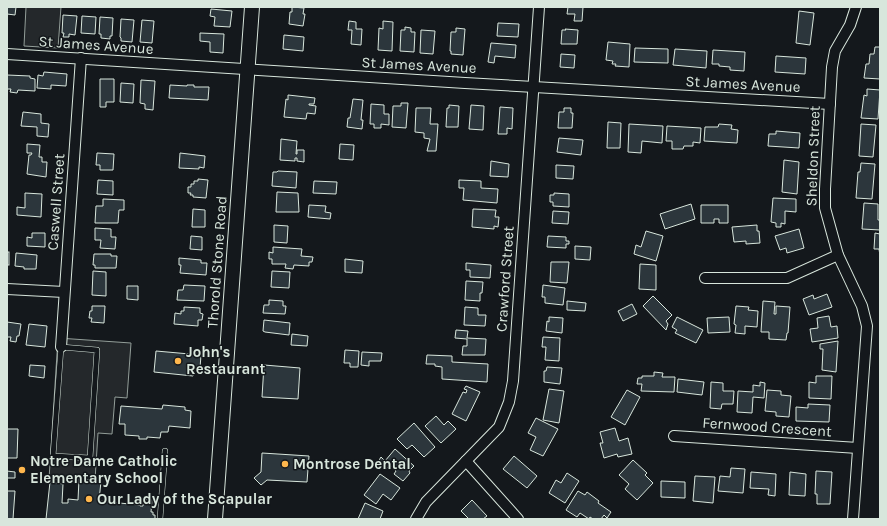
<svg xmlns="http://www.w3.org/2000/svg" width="887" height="526" viewBox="0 0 887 526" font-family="Karla,sans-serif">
	<rect width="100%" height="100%" fill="#14181c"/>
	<!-- parking -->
	<g fill="#24282b" stroke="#939e99">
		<polygon points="26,7 61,7 58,48 24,46"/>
		<polygon points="58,338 131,343 127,398 115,397 112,434 98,433 95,480 77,479 74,481 49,479"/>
	</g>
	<!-- building -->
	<g fill="#2c363c" stroke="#d8e6dc">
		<polygon points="7,7 16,7 15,15 7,14"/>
		<polygon points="292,7 304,8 303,14 305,14 303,26 289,24 290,12 292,12"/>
		<polygon points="568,7 583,7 582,21 574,21 575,14 567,14"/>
		<polygon points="211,9 232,11 230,27 214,26 215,17 210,16"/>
		<polygon points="799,11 814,13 810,45 796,43"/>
		<polygon points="63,15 77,16 75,35 69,34 69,37 63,37 64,33 62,33"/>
		<polygon points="82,16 96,17 95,34 81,33"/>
		<polygon points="100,17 113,18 112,36 110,36 110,39 101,38 101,34 99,34"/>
		<polygon points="121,19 134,20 132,42 121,41 121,38 120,37"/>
		<polygon points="142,20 154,21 152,43 140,42"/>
		<polygon points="349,21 356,22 356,29 362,29 361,45 351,44 352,30 348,30"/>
		<polygon points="383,21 393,22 392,51 378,50 379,28 383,29"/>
		<polygon points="498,23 519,24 518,37 497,36"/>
		<polygon points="405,27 411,28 411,32 415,32 414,52 400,51 401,30 405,30"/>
		<polygon points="456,28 465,29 463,55 451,54 451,51 450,51 451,32 456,32"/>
		<polygon points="565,29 578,30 577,44 561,44 562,30 566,30"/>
		<polygon points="421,30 435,31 433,54 420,53"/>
		<polygon points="200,33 224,34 223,53 210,52 210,42 200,41"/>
		<polygon points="284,35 304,37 303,51 283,49"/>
		<polygon points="608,42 630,44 629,67 615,66 616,64 612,64 613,61 606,60"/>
		<polygon points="491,43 516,45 515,58 495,56 494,63 488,62"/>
		<polygon points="875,47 880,47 880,79 864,78 866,64 869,64 870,54 874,54"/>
		<polygon points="635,48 668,49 668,63 634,62"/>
		<polygon points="675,49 707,51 706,68 673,65"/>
		<polygon points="713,50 745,52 744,71 730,70 730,67 719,66 719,64 712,64"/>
		<polygon points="561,54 575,55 574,68 560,67"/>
		<polygon points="776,56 806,58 805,74 775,72"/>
		<polygon points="44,72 67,74 66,86 51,85 51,89 37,88 38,75 43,76"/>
		<polygon points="7,75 30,76 30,78 35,79 35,91 18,90 17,93 10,92 11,89 7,89"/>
		<polygon points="100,79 114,79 114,102 106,102 106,107 100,107"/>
		<polygon points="141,80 155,81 153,110 145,109 145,104 140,103"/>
		<polygon points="121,83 134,84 133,103 120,102"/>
		<polygon points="170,85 187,86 187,85 194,85 194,87 209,87 208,100 169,98"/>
		<polygon points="867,89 880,90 878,119 861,118 864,95 867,96"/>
		<polygon points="288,95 315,98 314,104 309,104 309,105 316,106 315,114 307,113 306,119 284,117 286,99 288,100"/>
		<polygon points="353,99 363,100 361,120 363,120 362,129 347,127 348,118 350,118"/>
		<polygon points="401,103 408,103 406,128 392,127 393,106 401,106"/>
		<polygon points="371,104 384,105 384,114 389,114 389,125 381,124 381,128 374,128 374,124 370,124"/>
		<polygon points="449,105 459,106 458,127 446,127 447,108 449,108"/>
		<polygon points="471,105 484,106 483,130 469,129"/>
		<polygon points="500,107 513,108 512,129 507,128 507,134 498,134"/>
		<polygon points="416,108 431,108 430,124 438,124 436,151 427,151 430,139 424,138 424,133 415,132"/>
		<polygon points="564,108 571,108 571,113 573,113 572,128 558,128 559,112 564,112"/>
		<polygon points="23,112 41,114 41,123 49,124 48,137 37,136 37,127 21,126"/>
		<polygon points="608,122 621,123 620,148 607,148"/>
		<polygon points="629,124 663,126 662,143 642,141 641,153 628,152"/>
		<polygon points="719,124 732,125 731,129 738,130 737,143 704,141 705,127 718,127"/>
		<polygon points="861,124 876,125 873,157 859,156"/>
		<polygon points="667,126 701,128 700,143 693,142 693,146 684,146 683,149 672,149 672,141 666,141"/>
		<polygon points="776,131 800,133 799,148 768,146 769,134 776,134"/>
		<polygon points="559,138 583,140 581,155 557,152"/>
		<polygon points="281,139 297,141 296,154 297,154 297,150 304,150 304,162 297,161 297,158 295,158 295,161 280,160"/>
		<polygon points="27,144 40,145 39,157 42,157 42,162 47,162 46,177 27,174 29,155 31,155 32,153 27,153"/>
		<polygon points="340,144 354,145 353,160 339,159"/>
		<polygon points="97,153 114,154 113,170 100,170 100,165 96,165"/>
		<polygon points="180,153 205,156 204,168 199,167 199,169 179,168"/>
		<polygon points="784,160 799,162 797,194 782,192"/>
		<polygon points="491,161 509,164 508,177 490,176"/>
		<polygon points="861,163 875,164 872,199 856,198 858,172 860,172"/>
		<polygon points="556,165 574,166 573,179 556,178"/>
		<polygon points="278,171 297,172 296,188 272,186 273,172 277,172"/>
		<polygon points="198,179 208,180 206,198 193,197 193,195 190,195 191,193 188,193 188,187 191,187 191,184 194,184 194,181 198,181"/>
		<polygon points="98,180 113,181 113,195 97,194"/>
		<polygon points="459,180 481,181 481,188 498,189 497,203 463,200 464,188 459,188"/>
		<polygon points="314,181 337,182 336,194 313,193"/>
		<polygon points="277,192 298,193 299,212 276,212"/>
		<polygon points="25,193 42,194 41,217 17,215 17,207 25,208"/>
		<polygon points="554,193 569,194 569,207 553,206 553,202 550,202 550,195 554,195"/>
		<polygon points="773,198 796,199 796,212 785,211 785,224 781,223 781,227 776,227 776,223 771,222"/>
		<polygon points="103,199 124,200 124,210 119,210 118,223 95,223 96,206 103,206"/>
		<polygon points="864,203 878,204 878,220 880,220 880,230 862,229"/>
		<polygon points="691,204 695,219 665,229 660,214"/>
		<polygon points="309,205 326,206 325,212 331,213 330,219 308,217"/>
		<polygon points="701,205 728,205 728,223 719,223 719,219 714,219 714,223 701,223"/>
		<polygon points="193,209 205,210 205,227 192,227"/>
		<polygon points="473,209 496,210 495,217 499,217 498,227 494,226 494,229 472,227"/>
		<polygon points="553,211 569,212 568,224 552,223"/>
		<polygon points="274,225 288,226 287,243 274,242"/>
		<polygon points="757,225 757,231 759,231 760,243 746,244 746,241 734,242 732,227"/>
		<polygon points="95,228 111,229 111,237 116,237 115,249 100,248 101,240 95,240"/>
		<polygon points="799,229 804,248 787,253 786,248 780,250 775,236"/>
		<polygon points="646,231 663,236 656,261 634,254 636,245 641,247"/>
		<polygon points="32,233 45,233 45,247 27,246 27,237 32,238"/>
		<polygon points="875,233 880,234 880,256 879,249 874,249"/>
		<polygon points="191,236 202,237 202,250 190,249"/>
		<polygon points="548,236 566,237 566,241 569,241 569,244 566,244 566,248 547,247"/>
		<polygon points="575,246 591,247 590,260 575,259"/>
		<polygon points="273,247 302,249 301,256 313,257 312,262 309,262 309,266 294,265 293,269 285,268 286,264 272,264 272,259 269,259 269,252 273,253"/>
		<rect x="7" y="252" width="2" height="13"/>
		<polygon points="16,253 37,255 36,269 24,269 24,267 15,266"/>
		<polygon points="94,254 111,254 111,256 117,256 116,268 95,268 95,265 93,265"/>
		<polygon points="179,258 201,260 201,263 207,263 206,275 180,273 181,265 179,265"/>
		<polygon points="345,259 363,261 362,273 345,272"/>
		<polygon points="551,262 569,262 567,283 550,282"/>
		<polygon points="466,263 491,265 490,278 470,277 470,270 466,270"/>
		<polygon points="640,264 656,265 656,290 639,289"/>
		<polygon points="93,271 106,272 106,296 92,295"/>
		<polygon points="272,271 290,272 289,288 271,287"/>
		<polygon points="466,281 483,282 482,293 480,293 480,301 465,300"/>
		<polygon points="184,285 205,286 204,301 177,300 178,290 183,290"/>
		<polygon points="543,285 565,288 563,305 545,303 545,297 542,297"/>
		<polygon points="127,286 138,286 138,300 127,299"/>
		<polygon points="827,294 832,307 809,315 803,299 813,295 814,299"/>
		<polygon points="653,296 672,315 666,321 668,324 666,330 643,306"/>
		<polygon points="269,300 283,301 283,306 286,306 285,314 263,313 264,305 269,305"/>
		<polygon points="567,301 586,303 585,311 567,310"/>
		<polygon points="763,301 775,302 774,314 776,314 776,306 790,307 788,333 787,333 786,340 769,339 769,332 761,332"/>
		<polygon points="632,304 637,314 623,321 618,311"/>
		<polygon points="92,306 105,306 104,323 91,322 92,318 89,318 90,311 92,311"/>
		<polygon points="736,306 749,307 748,310 758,311 757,327 745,326 745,334 735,333 736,325 734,324"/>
		<polygon points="184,307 200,308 200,313 203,314 202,320 198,320 198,326 174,324 175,313 181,314 181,311 184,311"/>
		<polygon points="465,307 478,308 478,315 486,315 485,326 464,325"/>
		<polygon points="829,316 831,327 837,326 838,338 812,342 810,329 818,328 817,318"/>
		<polygon points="549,317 563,318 562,333 546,331 547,321 549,322"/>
		<polygon points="677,317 703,330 696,343 675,333 677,330 672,327"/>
		<polygon points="729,317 730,332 708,333 707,318"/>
		<polygon points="264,320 290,323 289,335 265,332 263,331"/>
		<polygon points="7,322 21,324 19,336 17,336 16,342 10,341 11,337 7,337"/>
		<polygon points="29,324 47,326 45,347 26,345"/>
		<polygon points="456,330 468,331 467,338 486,339 485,355 462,355 463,346 467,346 467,339 455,338"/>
		<polygon points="292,334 308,336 307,346 291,345"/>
		<polygon points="543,337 560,338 559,361 545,360 546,347 542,347"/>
		<polygon points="838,341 836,372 822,370 823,349 820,349 820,344"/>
		<polygon points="345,350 359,351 358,367 350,367 350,363 344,363"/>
		<polygon points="156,351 201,355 200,368 194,367 193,376 154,372"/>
		<polygon points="362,352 382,353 381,361 369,361 369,366 361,365"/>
		<polygon points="427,355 452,356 452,362 488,364 487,382 442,379 442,367 435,366 435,364 426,364"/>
		<polygon points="30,365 45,366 44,378 29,376"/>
		<polygon points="264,365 300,368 298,399 262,397"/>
		<polygon points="547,367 562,368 560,384 544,382 544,371 546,371"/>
		<polygon points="654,372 663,373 662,377 675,377 674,392 641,391 642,384 637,384 638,378 642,378 642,376 654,376"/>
		<polygon points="816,376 832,376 831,399 809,398 809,382 816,383"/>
		<polygon points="678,379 704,382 702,395 677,392"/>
		<polygon points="711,382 723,383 723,391 734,391 733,404 722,404 721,409 710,408"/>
		<polygon points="760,382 765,383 764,398 753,397 752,413 737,412 738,391 753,392 753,385 760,386"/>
		<polygon points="466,386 480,392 466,421 452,414 463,392 466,393 467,390 464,389"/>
		<polygon points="549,389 564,391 559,423 543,420"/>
		<polygon points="627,390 640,397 625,425 611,417"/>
		<polygon points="767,390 781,391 781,395 791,396 789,417 776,416 776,412 765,411"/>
		<polygon points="808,404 830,405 829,422 796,421 796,407 808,408"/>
		<polygon points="163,405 185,407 185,410 191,411 190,428 169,426 168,432 161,432 160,438 147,437 147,439 139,439 139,436 125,435 125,424 119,424 121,406 162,409"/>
		<polygon points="436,416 444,425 448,421 456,429 441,443 425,426"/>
		<polygon points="536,418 558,429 543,456 530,450 536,437 528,433"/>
		<polygon points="414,423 435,447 424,457 412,445 407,449 397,439"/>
		<polygon points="615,428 619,441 628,438 632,454 618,457 617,454 604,458 600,443 603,443 600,432"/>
		<polygon points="7,429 18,429 17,458 7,458"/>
		<polygon points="395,449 414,466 409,471 410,473 403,481 394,474 396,471 390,465 386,469 378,462 381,457 385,461"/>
		<polygon points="262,453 309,456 307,482 267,480 261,485 254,478 261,472"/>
		<polygon points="514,456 537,476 527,488 503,469"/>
		<polygon points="633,460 647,473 645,475 653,483 637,500 625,489 629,484 619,475"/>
		<polygon points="731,468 745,469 743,493 718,491 720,476 730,477"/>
		<polygon points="7,471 15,472 15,478 7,478"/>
		<polygon points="816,471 832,472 830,504 817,504 817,494 815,494"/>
		<polygon points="751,472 776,474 775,496 768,495 769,489 750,488"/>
		<polygon points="790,472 806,474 805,496 789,495"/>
		<polygon points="567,473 579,481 565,503 549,493 556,480 561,483"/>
		<polygon points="380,474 400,488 391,500 383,494 376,504 364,495"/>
		<polygon points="695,476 715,477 713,503 693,501"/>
		<polygon points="79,479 101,481 99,501 140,505 140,506 143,506 143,499 152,500 151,512 153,512 153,515 155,515 155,519 46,519 50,482 63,484 62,503 68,503 68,499 78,500"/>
		<polygon points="661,481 685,482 685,498 661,497"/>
		<polygon points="7,491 15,491 13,519 7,519"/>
		<polygon points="578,491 585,495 587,492 599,501 598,503 611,512 607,518 604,515 601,519 593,519 590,517 589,519 580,513 577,517 566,510"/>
		<polygon points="472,500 487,516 483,519 468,519 468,518 461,511"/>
		<polygon points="365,503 383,511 380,519 358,519"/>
	</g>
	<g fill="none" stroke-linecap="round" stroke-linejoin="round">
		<defs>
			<g id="service">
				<polygon points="61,347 97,350 90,458 53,456"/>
				<polyline points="160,519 165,451"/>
			</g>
			<g id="minor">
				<polyline points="7,54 465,83 830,104"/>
				<polyline points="705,278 787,278 838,255"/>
				<polyline points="7,289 64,292"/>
				<polyline points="61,347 81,58"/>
				<polyline points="674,436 858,448"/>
				<polyline points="466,461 518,519"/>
				<polyline points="416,519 426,502 499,427 509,402 513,381 539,7"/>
				<polyline points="853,519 867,326 862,306 838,255 825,208 825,189 832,67 835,51 850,25 856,7"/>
			</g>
			<polyline id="secondary" points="215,519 252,7"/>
		</defs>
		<!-- service casing -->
		<use href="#service" stroke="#d8e6dc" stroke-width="6"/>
		<!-- minor casing -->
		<use href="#minor" stroke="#d8e6dc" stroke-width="12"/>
		<!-- secondary casing -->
		<use href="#secondary" stroke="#d8e6dc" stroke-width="16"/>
		<!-- service -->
		<use href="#service" stroke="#14181c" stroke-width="5"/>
		<!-- minor -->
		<use href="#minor" stroke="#14181c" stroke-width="10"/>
		<!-- secondary -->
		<use href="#secondary" stroke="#14181c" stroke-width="14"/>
	</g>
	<!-- markers -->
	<g fill="#ffb74d" stroke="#14181c" stroke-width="1.5">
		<circle cx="178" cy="361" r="4"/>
		<circle cx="285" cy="464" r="4"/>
		<circle cx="22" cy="470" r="4"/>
		<circle cx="89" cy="499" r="4"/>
	</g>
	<g text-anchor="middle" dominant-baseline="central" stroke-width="3" stroke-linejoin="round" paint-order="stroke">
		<!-- street labels -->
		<g font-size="15" fill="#d8e6dc" stroke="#14181c">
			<text transform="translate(96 45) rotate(4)">St James Avenue</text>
			<text transform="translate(419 65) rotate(3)">St James Avenue</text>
			<text transform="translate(743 84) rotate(3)">St James Avenue</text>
			<text transform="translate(813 156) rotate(-88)">Sheldon Street</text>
			<text transform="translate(56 202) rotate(-86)">Caswell Street</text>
			<text transform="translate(217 262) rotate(-86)">Thorold Stone Road</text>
			<text transform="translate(505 279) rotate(-86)">Crawford Street</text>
			<text transform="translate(767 427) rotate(4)">Fernwood Crescent</text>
		</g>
		<!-- poi labels -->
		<g font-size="15" font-weight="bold" fill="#d8e6dc" stroke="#14181c" text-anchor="start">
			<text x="186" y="352">John's<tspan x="186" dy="17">Restaurant</tspan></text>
			<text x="30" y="461">Notre Dame Catholic<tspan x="30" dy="17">Elementary School</tspan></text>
			<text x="293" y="464">Montrose Dental</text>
			<text x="97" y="499">Our Lady of the Scapular</text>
		</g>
	</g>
	<!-- border -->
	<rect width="887" height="526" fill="none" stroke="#d8e6dc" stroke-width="16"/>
</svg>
